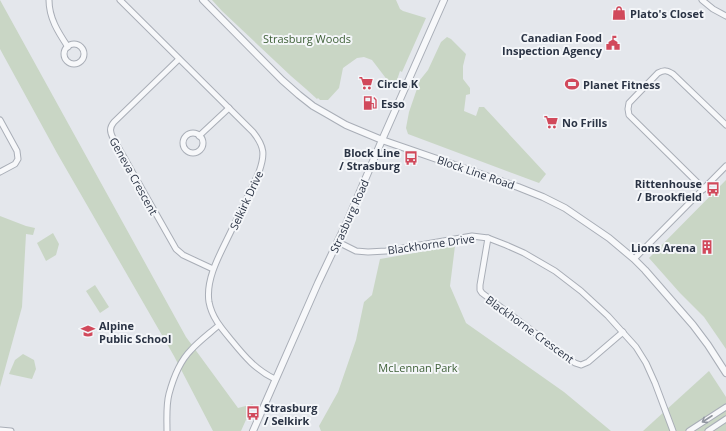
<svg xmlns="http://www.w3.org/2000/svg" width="726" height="431" viewBox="0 0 726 431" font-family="'Open Sans',sans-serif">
	<rect width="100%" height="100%" fill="#e4e7ec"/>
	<!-- green -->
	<g fill="#c9d6c5">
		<polygon points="0,0 186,337 238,408 253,404 241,431 213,431 174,356 57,153 0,49"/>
		<polygon points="212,0 396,0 400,9 403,11 426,18 402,72 400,71 396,83 388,81 372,60 364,57 357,58 343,68 339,88 328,100 320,100 318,98 317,99 306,89 291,76 222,11"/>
		<polygon points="447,37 451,39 466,54 463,66 463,79 470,88 470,94 466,95 464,111 476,116 479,107 484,107 546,174 539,183 408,134 406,128 409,112 420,80 428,70 441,42"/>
		<polygon points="726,180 726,349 704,317 680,293 649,258"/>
		<polygon points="0,216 26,226 35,228 33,235 26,234 22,307 0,387"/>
		<polygon points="53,233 59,244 56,255 46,261 37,243"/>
		<polygon points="455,246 450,286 466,323 564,392 611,431 321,431 319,426 338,392 356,340 364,302 372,295 380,259"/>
		<polygon points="95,285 109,307 100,313 86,291"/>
		<polygon points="23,354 34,360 36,369 32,379 9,374 15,360"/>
		<polygon points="709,371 726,397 726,431 643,431"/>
	</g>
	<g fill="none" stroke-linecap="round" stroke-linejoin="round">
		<defs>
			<g id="minor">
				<path d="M49,0C49,18 58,32 68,47"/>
				<path d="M120,0L253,132C265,147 265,155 259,172C251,190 242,209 233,227C223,249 205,277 209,302C212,318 222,329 232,341C245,357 256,370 275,379"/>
				<polyline points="702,0 713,9 726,16"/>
				<circle cx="74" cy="54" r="10"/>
				<path d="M179,59L114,122C109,128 110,132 113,138L176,249L183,255L213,269"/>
				<polyline points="0,120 17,151 18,159 15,164 0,172"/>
				<circle cx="193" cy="143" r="10"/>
				<polyline points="199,136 229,108"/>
				<path d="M704,189L629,115L628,109L629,103L658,73C664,70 667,70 673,74L726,125"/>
				<polyline points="488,238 480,285 480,290 482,293 575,363 581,365 588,362 623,332"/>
				<polyline points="338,242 356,251 368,252 386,251 472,236 488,238 506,245 524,253 555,271 581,291 608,316 636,347 646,363 655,383 673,431"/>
				<polyline points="634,259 726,166"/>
				<polyline points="0,430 11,431"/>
				<path d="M167,431C167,419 166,405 169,394C173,379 180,361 191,350C199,341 210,333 219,325"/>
				<polyline points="689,431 726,407"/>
				<polyline points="708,431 726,419"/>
			</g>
			<g id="tertiary">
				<polyline points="203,0 282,80 299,95 313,106 327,114 346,125 382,140 518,187 543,197 565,208 609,238 634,259 645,270 693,325 708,345 726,373"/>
				<polyline points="253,431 318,283 346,224 382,140 444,0"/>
			</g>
		</defs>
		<!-- minor casing -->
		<use href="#minor" stroke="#a9aeb7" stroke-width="7"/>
		<!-- tertiary casing -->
		<use href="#tertiary" stroke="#a9aeb7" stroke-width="8"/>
		<!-- minor -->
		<use href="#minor" stroke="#f7f8fa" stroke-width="5"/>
		<!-- tertiary -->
		<use href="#tertiary" stroke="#f7f8fa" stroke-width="6"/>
	</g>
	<!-- one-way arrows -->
	<defs><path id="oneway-shaft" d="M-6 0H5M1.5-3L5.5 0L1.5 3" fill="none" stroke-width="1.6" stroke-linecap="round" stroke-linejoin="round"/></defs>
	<use stroke="#9196a0" href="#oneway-shaft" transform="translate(707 419) rotate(147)"/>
	<!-- icons -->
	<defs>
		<symbol id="shop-bare" viewBox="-9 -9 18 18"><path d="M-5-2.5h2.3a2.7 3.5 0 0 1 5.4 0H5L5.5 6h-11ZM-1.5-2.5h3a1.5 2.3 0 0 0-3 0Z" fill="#d1495b" stroke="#f4f6f9" stroke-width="2.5" paint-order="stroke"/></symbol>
		<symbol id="civic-bare" viewBox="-9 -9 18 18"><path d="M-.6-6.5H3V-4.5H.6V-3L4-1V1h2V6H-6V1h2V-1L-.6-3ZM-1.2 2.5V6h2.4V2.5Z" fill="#d1495b" stroke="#f4f6f9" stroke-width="2.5" paint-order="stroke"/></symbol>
		<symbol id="supermarket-bare" viewBox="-9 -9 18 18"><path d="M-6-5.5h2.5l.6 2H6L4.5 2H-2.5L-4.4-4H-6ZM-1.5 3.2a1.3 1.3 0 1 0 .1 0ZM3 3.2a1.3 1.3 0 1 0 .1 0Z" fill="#d1495b" stroke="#f4f6f9" stroke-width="2.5" paint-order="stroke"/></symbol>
		<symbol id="stadium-bare" viewBox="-9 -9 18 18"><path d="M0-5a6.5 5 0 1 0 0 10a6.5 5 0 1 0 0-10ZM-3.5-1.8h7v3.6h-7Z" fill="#d1495b" stroke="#f4f6f9" stroke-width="2.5" paint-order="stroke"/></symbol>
		<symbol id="fuel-bare" viewBox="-9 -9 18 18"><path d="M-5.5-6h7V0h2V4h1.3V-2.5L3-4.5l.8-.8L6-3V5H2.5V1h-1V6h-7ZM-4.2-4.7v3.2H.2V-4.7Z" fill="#d1495b" stroke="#f4f6f9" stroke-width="2.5" paint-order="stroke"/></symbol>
		<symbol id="bus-bare" viewBox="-9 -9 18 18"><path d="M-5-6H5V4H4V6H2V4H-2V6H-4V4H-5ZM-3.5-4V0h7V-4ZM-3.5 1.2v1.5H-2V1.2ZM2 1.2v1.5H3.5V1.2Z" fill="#d1495b" stroke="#f4f6f9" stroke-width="2.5" paint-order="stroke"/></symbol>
		<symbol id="building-bare" viewBox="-9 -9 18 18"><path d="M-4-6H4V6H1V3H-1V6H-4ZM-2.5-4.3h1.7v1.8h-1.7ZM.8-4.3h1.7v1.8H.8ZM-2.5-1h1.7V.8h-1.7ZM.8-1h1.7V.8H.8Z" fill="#d1495b" stroke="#f4f6f9" stroke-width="2.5" paint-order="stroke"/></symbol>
		<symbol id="school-bare" viewBox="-9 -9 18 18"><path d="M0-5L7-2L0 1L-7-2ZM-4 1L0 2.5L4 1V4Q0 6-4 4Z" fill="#d1495b" stroke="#f4f6f9" stroke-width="2.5" paint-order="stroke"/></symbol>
	</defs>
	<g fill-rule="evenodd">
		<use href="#shop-bare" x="609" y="3" width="20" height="20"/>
		<use href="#civic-bare" x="603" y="33" width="20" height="20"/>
		<use href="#supermarket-bare" x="356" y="73" width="20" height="20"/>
		<use href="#stadium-bare" x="562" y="74" width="20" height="20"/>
		<use href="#fuel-bare" x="360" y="93" width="20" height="20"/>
		<use href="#supermarket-bare" x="541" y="112" width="20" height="20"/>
		<use href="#bus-bare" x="401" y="148" width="20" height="20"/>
		<use href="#bus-bare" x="703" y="179" width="20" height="20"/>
		<use href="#building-bare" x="697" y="237" width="20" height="20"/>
		<use href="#school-bare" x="78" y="321" width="20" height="20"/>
		<use href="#bus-bare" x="243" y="403" width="20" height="20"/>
	</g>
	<g text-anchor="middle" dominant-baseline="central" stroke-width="4" stroke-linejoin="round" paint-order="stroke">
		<!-- poi labels -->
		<g font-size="11" font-weight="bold" fill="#2b3445" stroke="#f4f6f9" text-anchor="start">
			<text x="630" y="13">Plato's Closet</text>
			<text x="602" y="37" text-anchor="end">Canadian Food<tspan x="602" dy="13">Inspection Agency</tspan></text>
			<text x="377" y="83">Circle K</text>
			<text x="583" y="84">Planet Fitness</text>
			<text x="381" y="103">Esso</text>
			<text x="562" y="122">No Frills</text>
			<text x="400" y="152" text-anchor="end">Block Line<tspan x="400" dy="13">/ Strasburg</tspan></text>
			<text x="702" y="183" text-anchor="end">Rittenhouse<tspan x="702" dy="13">/ Brookfield</tspan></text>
			<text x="696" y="247" text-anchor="end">Lions Arena</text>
			<text x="99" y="325">Alpine<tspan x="99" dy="13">Public School</tspan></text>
			<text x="264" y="407">Strasburg<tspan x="264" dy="13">/ Selkirk</tspan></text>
		</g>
		<!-- park labels -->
		<g font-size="11" fill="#3f6138" stroke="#f4f6f9">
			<text x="307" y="38">Strasburg Woods</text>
			<text x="418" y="367">McLennan Park</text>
		</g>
		<!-- street labels -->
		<g font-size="11" fill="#2b3445" stroke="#f4f6f9">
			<text transform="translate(476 172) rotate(19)">Block Line Road</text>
			<text transform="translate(134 176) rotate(61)">Geneva Crescent</text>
			<text transform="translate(246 200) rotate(-65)">Selkirk Drive</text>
			<text transform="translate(349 216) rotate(-66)">Strasburg Road</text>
			<text transform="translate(431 244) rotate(-8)">Blackhorne Drive</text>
			<text transform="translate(530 329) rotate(36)">Blackhorne Crescent</text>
		</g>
	</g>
</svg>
